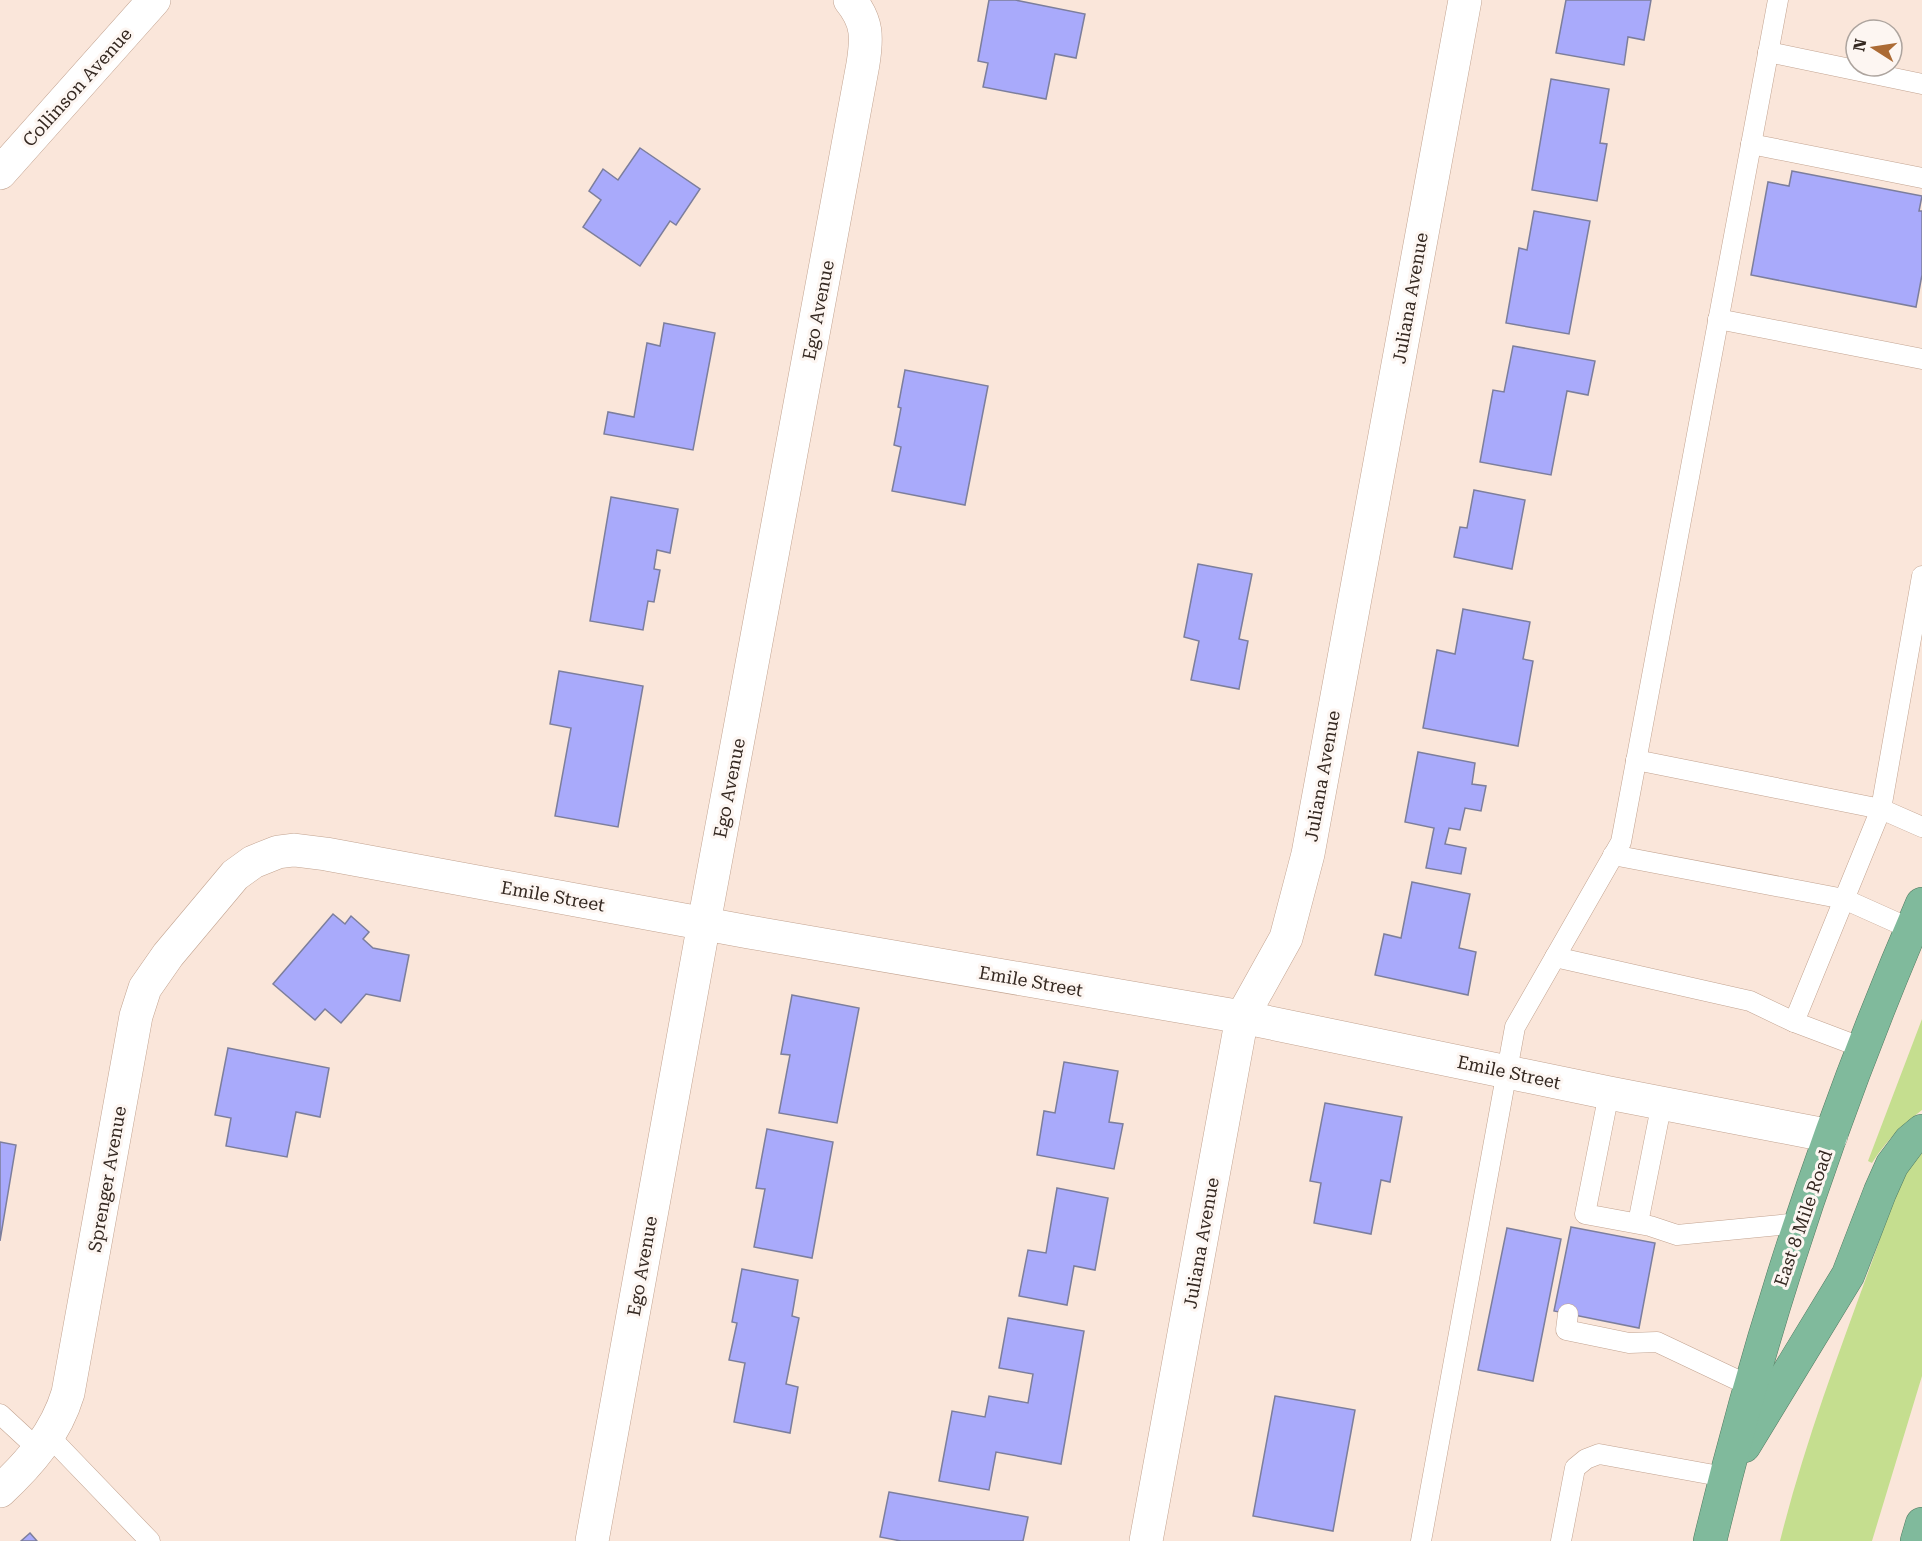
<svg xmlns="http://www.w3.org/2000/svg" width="1922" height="1541" viewBox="0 0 1922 1541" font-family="'Roboto Serif',serif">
	<rect width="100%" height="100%" fill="#fae6da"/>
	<!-- green -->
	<g fill="#c5de8f">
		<path d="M1922,1019V1110C1901,1126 1886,1141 1872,1163L1868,1161Z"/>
		<path d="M1922,1153V1376L1872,1541H1780C1804,1445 1839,1352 1873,1259C1883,1232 1900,1170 1922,1153Z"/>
	</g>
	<!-- building -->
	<g fill="#a9aafb" stroke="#7c7e9c" stroke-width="1.5">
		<polygon points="989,0 1015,0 1085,14 1076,58 1055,54 1046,99 983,87 988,63 978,61"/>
		<polygon points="1566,0 1651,0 1644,40 1628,37 1624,65 1556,53"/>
		<polygon points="1551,79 1609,89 1600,143 1607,144 1597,201 1532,190"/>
		<polygon points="640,148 700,189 676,225 670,221 640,266 583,227 601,200 589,191 603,169 618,180"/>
		<polygon points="1792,171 1922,196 1919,211 1922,211 1922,275 1916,307 1751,275 1768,182 1789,186"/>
		<polygon points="1534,211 1590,221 1569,334 1506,323 1519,248 1527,250"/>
		<polygon points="664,323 715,333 693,450 604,434 608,412 634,417 647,343 660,346"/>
		<polygon points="1513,346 1595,361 1588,395 1567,391 1551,475 1480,462 1493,390 1504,392"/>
		<polygon points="905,370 988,386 965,505 892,491 901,447 894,445 901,408 898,407"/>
		<polygon points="1474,490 1525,500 1512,569 1454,557 1460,527 1467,528"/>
		<polygon points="611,497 678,509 670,553 657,550 654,569 660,570 654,602 648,601 643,630 590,621"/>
		<polygon points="1198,564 1252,574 1239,639 1248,641 1239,689 1191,680 1199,641 1184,637"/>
		<polygon points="1463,609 1530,622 1523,659 1533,661 1518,746 1423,728 1437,650 1455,654"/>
		<polygon points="559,671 643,686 618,827 555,816 571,728 550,724"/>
		<polygon points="1418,752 1475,763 1472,784 1486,786 1481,811 1465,808 1460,830 1449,828 1445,844 1466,848 1461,874 1426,868 1434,828 1405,822"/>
		<polygon points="1412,882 1470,894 1459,948 1476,952 1468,995 1375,975 1384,934 1401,938"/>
		<polygon points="333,914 345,924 351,916 369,932 363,939 373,948 409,955 400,1001 366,994 341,1023 325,1009 315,1020 273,984"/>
		<polygon points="792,995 859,1008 837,1123 779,1113 790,1055 781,1054"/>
		<polygon points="228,1048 329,1068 320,1117 296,1112 287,1157 226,1146 231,1118 215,1115"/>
		<polygon points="1064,1062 1118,1071 1109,1122 1123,1124 1114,1169 1037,1155 1044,1111 1055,1113"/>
		<polygon points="1325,1103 1402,1117 1390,1182 1381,1180 1371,1234 1314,1223 1321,1183 1310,1181"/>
		<polygon points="767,1129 833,1142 812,1258 754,1247 765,1189 756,1188"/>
		<polygon points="0,1142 16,1145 0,1241"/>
		<polygon points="1057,1188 1108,1198 1095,1270 1074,1266 1067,1305 1019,1296 1028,1250 1046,1253"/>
		<polygon points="1571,1227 1655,1243 1639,1328 1554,1311"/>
		<polygon points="1507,1228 1561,1239 1533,1381 1478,1370"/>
		<polygon points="742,1269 798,1280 792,1316 799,1318 786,1384 798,1387 790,1433 734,1422 745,1363 729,1360 737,1323 732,1322"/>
		<polygon points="1008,1318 1084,1331 1061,1464 996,1452 989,1490 939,1481 952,1411 985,1417 989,1396 1028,1403 1033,1374 999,1368"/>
		<polygon points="1275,1396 1355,1410 1333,1531 1253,1516"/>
		<polygon points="889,1492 1028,1517 1023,1541 901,1541 880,1537"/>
		<polygon points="30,1533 37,1541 21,1541"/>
	</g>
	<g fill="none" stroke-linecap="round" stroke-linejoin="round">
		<defs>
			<g id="service">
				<polyline points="1768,52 1922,84"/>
				<polyline points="1751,144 1922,178"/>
				<polyline points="1718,319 1922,359"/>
				<polyline points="1922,576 1881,809 1922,827"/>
				<polyline points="1636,760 1881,809 1794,1022"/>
				<polyline points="1613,855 1844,899 1911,929"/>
				<polyline points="1555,957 1750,1001 1794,1022 1863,1048"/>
				<polyline points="1609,1093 1585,1214 1650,1226 1677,1235 1800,1223"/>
				<polyline points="1638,1223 1662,1102"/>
				<polyline points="1568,1314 1566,1330 1629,1343 1657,1342 1750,1386"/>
				<polyline points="0,1414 39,1450"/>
				<polyline points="49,1436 150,1541"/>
				<polyline points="1421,1541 1515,1027 1621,842 1778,0"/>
				<polyline points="1561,1541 1575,1468 1586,1459 1599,1454 1725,1477"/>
			</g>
			<g id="minor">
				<polyline points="0,173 154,0"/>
				<path d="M0,1491C30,1463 56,1433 68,1393L136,1016L145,988L168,955L235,875L253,862L278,852L294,850L326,854L749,932L1242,1017L1609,1093L1831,1136"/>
				<path d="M592,1541L704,923L863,64C867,38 868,22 850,0"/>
				<polyline points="1146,1541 1242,1017 1286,938 1308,854 1465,0"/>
			</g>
			<g id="trunk">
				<polyline points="1744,1446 1848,1275 1880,1192 1892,1165 1910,1141 1922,1131"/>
				<path d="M1710,1541C1762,1323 1833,1110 1922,904"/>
				<polyline points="1917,1541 1922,1524"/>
			</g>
		</defs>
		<!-- service casing -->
		<use href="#service" stroke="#c2a390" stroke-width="21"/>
		<!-- minor casing -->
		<use href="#minor" stroke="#c2a390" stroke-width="34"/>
		<!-- trunk casing -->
		<use href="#trunk" stroke="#517b61" stroke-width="34"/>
		<!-- service -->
		<use href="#service" stroke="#fff" stroke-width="20"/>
		<!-- minor -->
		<use href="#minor" stroke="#fff" stroke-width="33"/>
		<!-- trunk -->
		<use href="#trunk" stroke="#80ba9c" stroke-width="33"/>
	</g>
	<g text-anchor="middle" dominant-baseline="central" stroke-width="6" stroke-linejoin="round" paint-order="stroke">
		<!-- street labels -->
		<g font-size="18" fill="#342821" stroke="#fdf6f2">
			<text transform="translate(77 87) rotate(-48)">Collinson Avenue</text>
			<text transform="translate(1410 298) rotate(-80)">Juliana Avenue</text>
			<text transform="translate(818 310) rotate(-79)">Ego Avenue</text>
			<text transform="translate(1322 776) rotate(-80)">Juliana Avenue</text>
			<text transform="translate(729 788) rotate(-79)">Ego Avenue</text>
			<text transform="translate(553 896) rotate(10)">Emile Street</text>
			<text transform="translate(1031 981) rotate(10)">Emile Street</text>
			<text transform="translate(1509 1072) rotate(12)">Emile Street</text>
			<text transform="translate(107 1179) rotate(-80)">Sprenger Avenue</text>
			<text transform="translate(1803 1218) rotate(-71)">East 8 Mile Road</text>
			<text transform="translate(1201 1243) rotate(-80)">Juliana Avenue</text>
			<text transform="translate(642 1266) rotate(-80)">Ego Avenue</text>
		</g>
	</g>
	<!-- north arrow -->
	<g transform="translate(1874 48) rotate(282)"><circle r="28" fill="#fdf6f2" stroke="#ada49e" stroke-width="1.5"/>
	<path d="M0-4.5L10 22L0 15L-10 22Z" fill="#ac6b35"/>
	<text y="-9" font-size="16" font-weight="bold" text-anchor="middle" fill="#342821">N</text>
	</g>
</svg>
